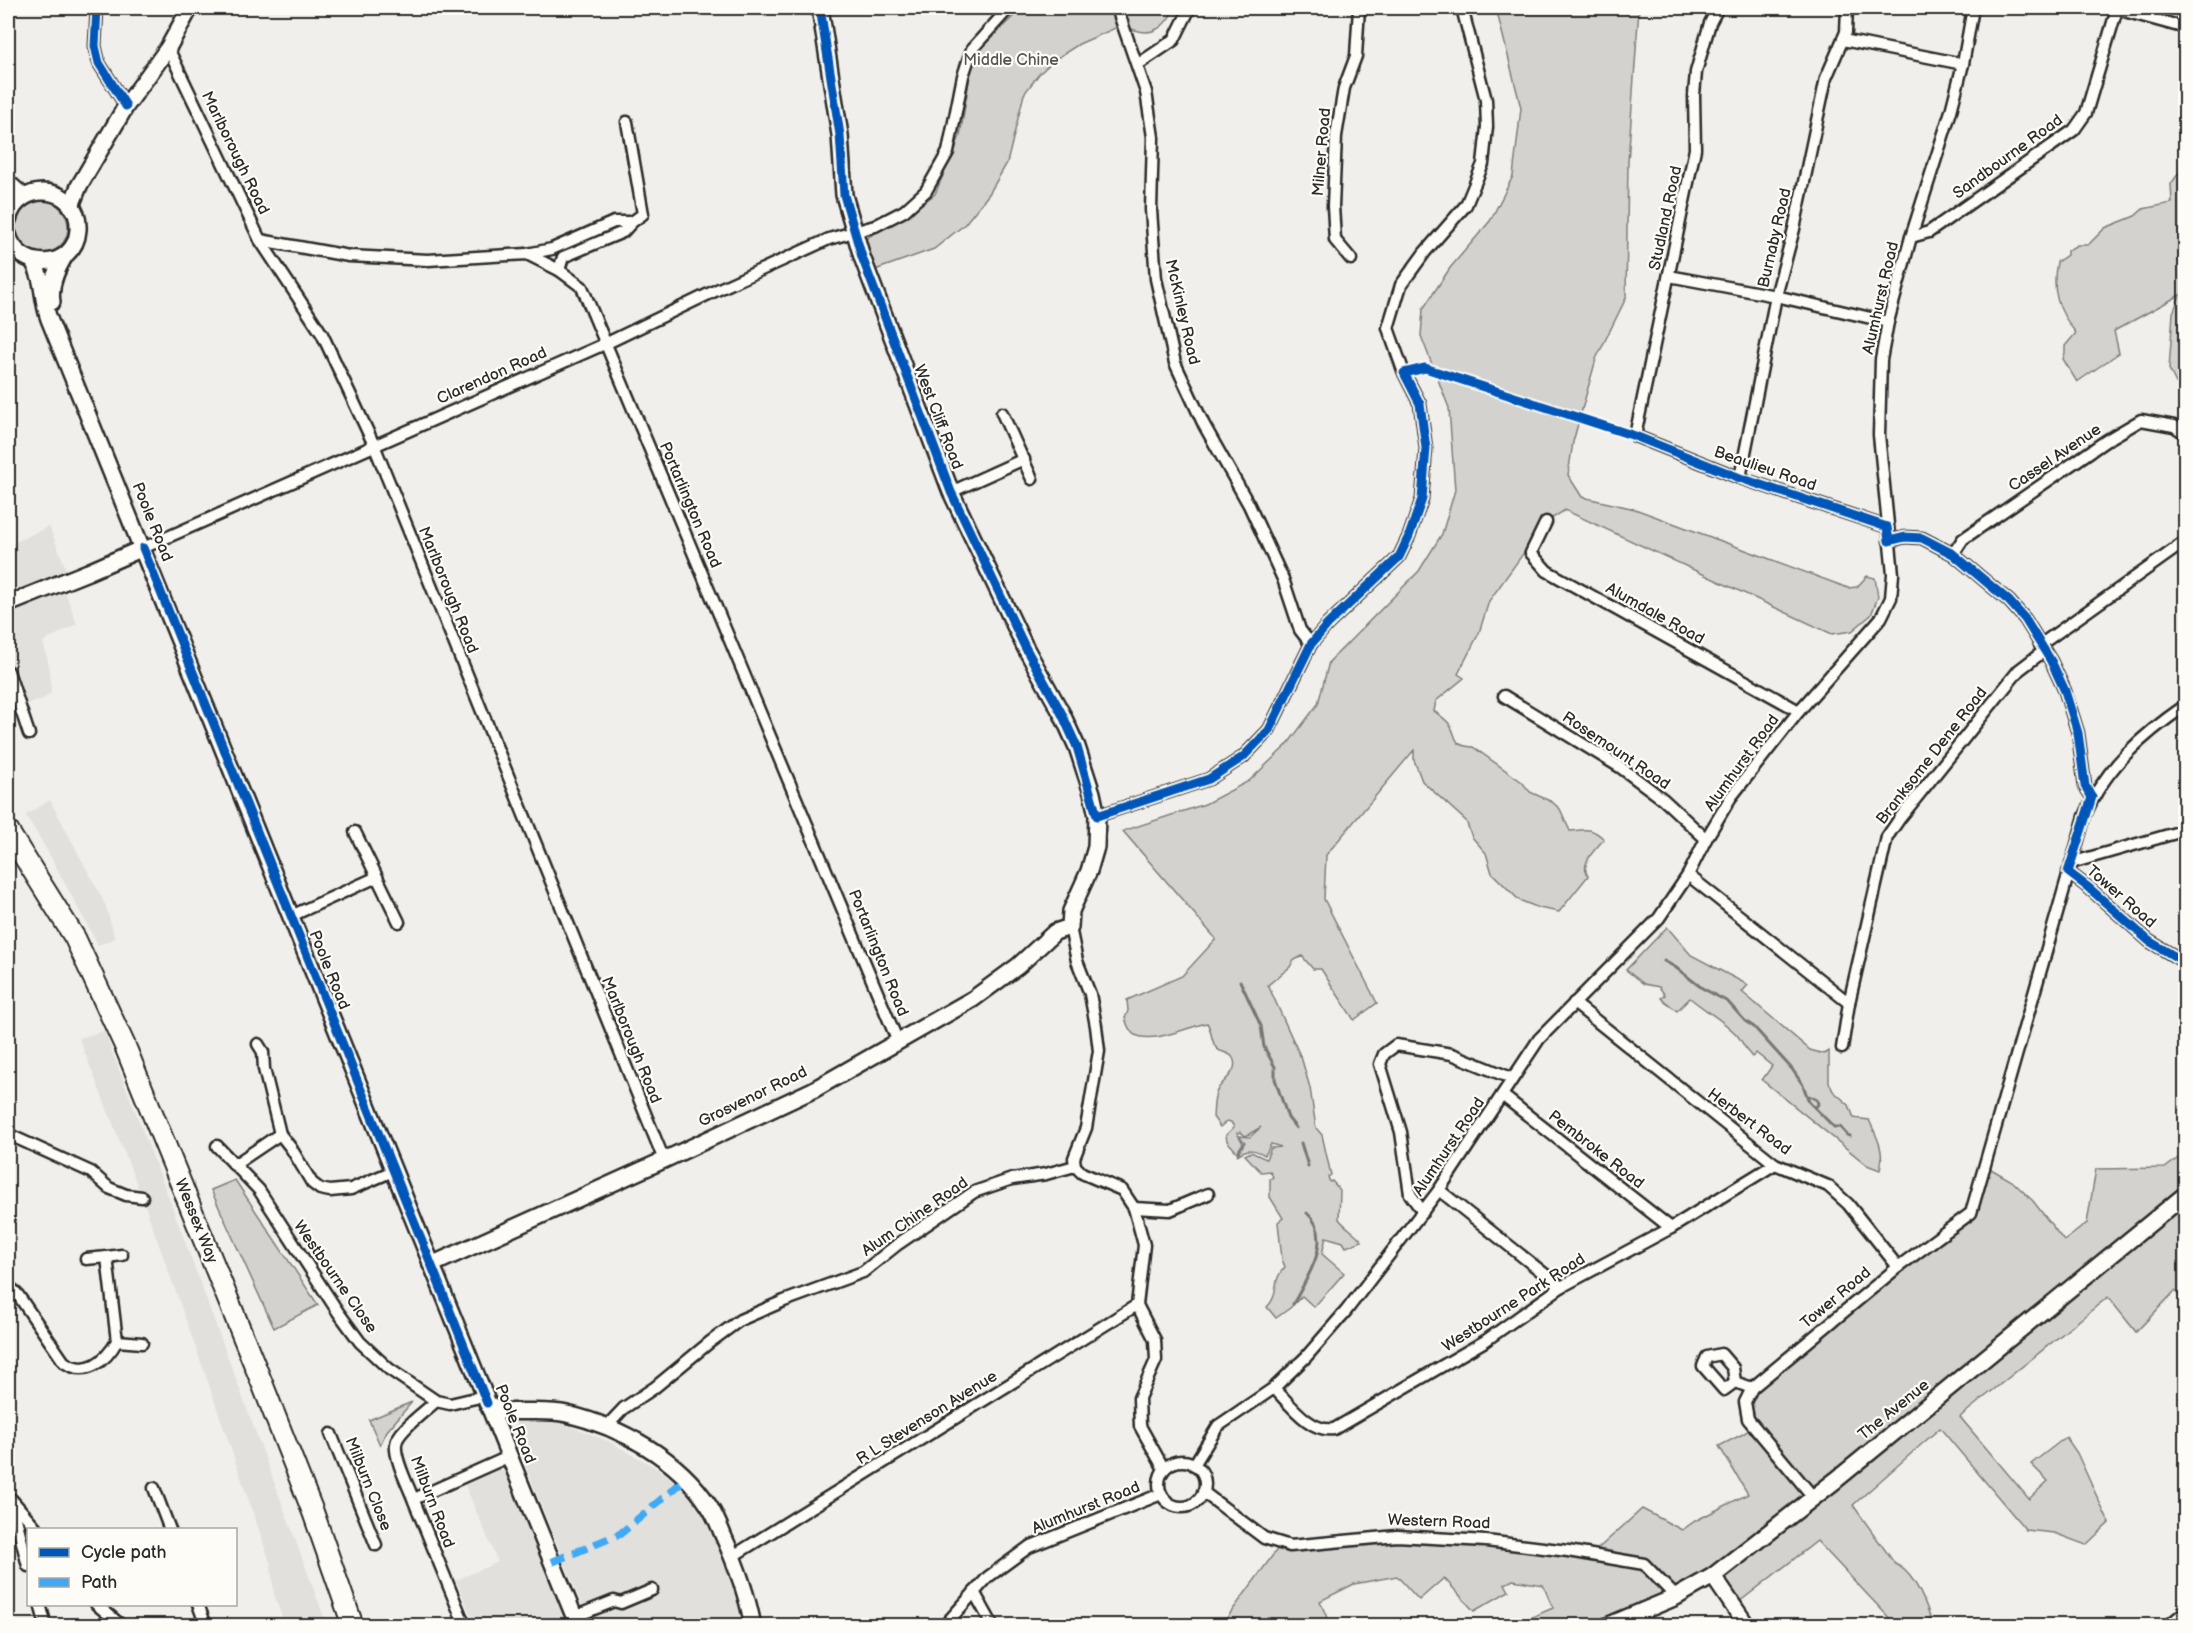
<svg xmlns="http://www.w3.org/2000/svg" width="2193" height="1633" viewBox="0 0 2193 1633" font-family="'Balsamiq Sans',sans-serif">
	<rect width="100%" height="100%" fill="#f0efeb"/>
	<filter id="ink" filterUnits="userSpaceOnUse"><feTurbulence type="fractalNoise" baseFrequency=".0167" numOctaves="2"/><feDisplacementMap in="SourceGraphic" scale="12" xChannelSelector="R" yChannelSelector="G"/><feConvolveMatrix kernelMatrix="1 2 1 2 8 2 1 2 1" color-interpolation-filters="sRGB"/></filter>
	<g filter="url(#ink)">
		<!-- built -->
		<g fill="#e1e0dc">
			<polygon points="49,526 67,571 59,575 77,624 43,642 50,670 51,693 43,699 23,705 8,655 8,546"/>
			<polygon points="50,800 105,904 115,938 98,945 48,852 26,815"/>
			<polygon points="104,1031 170,1201 327,1625 285,1625 274,1595 271,1565 208,1382 142,1197 79,1038"/>
			<polygon points="527,1418 544,1419 560,1422 608,1441 660,1470 687,1492 699,1509 715,1538 738,1595 743,1625 590,1625 513,1435 513,1429 518,1421"/>
			<polygon points="500,1469 505,1471 568,1625 475,1625 456,1580 498,1562 465,1485"/>
		</g>
		<!-- green -->
		<g fill="#d3d2cf" stroke="#7f7e7d" stroke-width="1.5">
			<path d="M1022,8H1175C1162,33 1148,38 1122,25L1079,44L1054,60L1039,74L1024,94L1007,163L989,194L964,225L934,249L875,270L865,239L912,211L935,194L960,136L971,69L986,43Z"/>
			<path d="M1496,8H1639L1628,162L1626,298L1596,359L1573,442L1568,475L1582,497L1635,509L1848,588L1857,587L1867,576L1875,578L1878,597L1871,615L1852,631L1832,634L1565,510L1546,522L1489,601L1479,633L1458,674L1464,678L1436,701L1434,711C1439,715 1446,719 1450,725C1458,738 1452,746 1473,747L1522,782L1530,792L1552,802L1560,809L1570,831C1586,830 1590,826 1604,839C1596,849 1579,863 1588,876L1559,912L1539,908L1519,900L1492,873L1486,853L1472,837L1466,821L1422,781L1414,760V750L1326,855L1324,899L1377,1003L1354,1020L1321,969H1313L1302,956L1293,961L1290,967L1268,985L1302,1060L1310,1088L1316,1128L1322,1135L1331,1175L1328,1177L1330,1182L1332,1181L1340,1190L1339,1219C1346,1228 1355,1232 1362,1241L1346,1247L1343,1242L1326,1237L1322,1254L1344,1273L1314,1307L1302,1296L1290,1308L1276,1318L1267,1307C1280,1295 1271,1280 1285,1267L1282,1259L1278,1222L1283,1218L1270,1197V1179L1273,1177L1270,1171L1261,1172L1245,1155L1251,1152L1266,1159L1271,1148L1281,1147L1271,1144L1265,1155C1254,1149 1248,1148 1237,1155L1245,1142L1239,1136L1250,1137L1261,1127L1246,1136L1240,1132L1237,1133L1243,1143L1237,1152L1227,1141L1226,1135L1234,1127L1231,1122L1227,1121L1220,1127L1213,1117C1214,1109 1213,1096 1218,1089C1223,1080 1240,1071 1233,1058C1230,1052 1221,1053 1217,1049C1211,1043 1212,1030 1207,1023C1187,1027 1155,1044 1135,1035C1129,1032 1127,1024 1125,1018L1128,1011L1127,1000L1182,976L1216,939L1123,831L1205,804L1249,781L1287,745L1318,704L1329,662L1419,571L1442,534L1455,490L1449,408L1421,336L1423,309L1450,268L1490,221L1513,176L1521,108Z"/>
			<path d="M2185,164V390L2176,383L2169,369L2173,313L2180,295L2114,331L2119,353L2077,382L2063,359L2065,353V346L2076,333C2058,311 2051,291 2057,262L2067,255V251L2077,245H2088L2105,228L2135,216L2143,209L2172,203L2171,184Z"/>
			<circle cx="41" cy="227" r="27"/>
			<path d="M1667,927L1691,955L1748,985L1742,992L1810,1050L1824,1054L1829,1051V1082L1833,1091L1849,1105L1854,1118L1869,1120C1877,1137 1885,1151 1880,1170L1867,1165L1762,1080L1772,1066L1756,1053L1752,1057C1745,1050 1742,1040 1736,1034C1723,1020 1704,1010 1690,998L1677,1011L1661,998L1665,995L1659,987L1644,984L1626,970Z"/>
			<path d="M2185,1153V1303L2175,1291L2136,1332L2108,1297L1960,1417L2029,1499L2048,1481L2031,1464L2066,1437L2077,1453L2109,1523L2086,1545L2054,1533L2026,1530L1940,1428L1853,1505L1895,1564C1915,1572 1927,1606 1933,1625H1896L1817,1541L1734,1606L1713,1577L1607,1625H1513L1553,1608L1543,1585L1513,1580L1505,1584L1509,1591L1474,1611L1444,1578L1419,1600L1397,1576L1354,1584L1320,1601L1330,1625L1221,1626L1281,1544L1397,1536L1591,1555L1642,1509L1682,1530L1695,1521L1748,1494L1719,1446L1743,1434L1754,1426L1748,1419L1752,1388L1971,1213L1984,1165L2012,1181L2033,1201L2064,1241L2087,1223L2096,1169L2165,1168Z"/>
			<polygon points="235,1180 318,1305 274,1328 211,1190"/>
			<polygon points="412,1402 387,1431 380,1445 369,1420"/>
		</g>
		<g fill="none" stroke-linecap="round" stroke-linejoin="round">
			<!-- stream -->
			<g stroke="#777775" stroke-width="3">
				<polyline points="1664,961 1675,967 1702,988 1728,1002 1745,1021 1754,1027 1792,1069 1803,1085 1809,1102 1834,1127 1840,1127 1847,1135 1850,1136"/>
				<polyline points="1240,981 1261,1026 1264,1047 1275,1067 1275,1079 1288,1118 1296,1128"/>
				<polyline points="1809,1096 1817,1100 1818,1104 1816,1107"/>
				<polyline points="1301,1143 1308,1166"/>
				<path d="M1293,1304C1307,1278 1335,1238 1307,1213"/>
			</g>
			<defs>
				<g id="street">
					<polyline points="97,8 95,46 99,63 126,106"/>
					<polyline points="1117,8 1146,92 1153,137 1151,210 1156,279 1175,363 1204,425 1249,505 1283,579 1300,630 1311,644"/>
					<polyline points="1718,8 1710,23 1696,72 1694,95 1695,149 1635,436 1740,478 1887,527"/>
					<polyline points="2113,8 2186,28"/>
					<polyline points="1843,40 1963,64"/>
					<polyline points="168,48 260,240 322,334 374,445 664,1160"/>
					<polyline points="1137,65 1174,40 1190,8"/>
					<polyline points="1911,237 1929,232 2074,130 2086,113 2117,9"/>
					<polyline points="260,240 349,256 428,260 527,254 559,270 582,287 898,1042"/>
					<polyline points="527,254 552,249 614,222 632,222"/>
					<polyline points="1351,259 1335,240 1333,206 1336,136 1344,88 1356,56 1359,8"/>
					<polyline points="559,270 563,257 623,232 632,222 643,214 627,122"/>
					<polyline points="1669,276 1776,296 1888,322"/>
					<polyline points="1002,413 1032,479"/>
					<polyline points="1740,478 1776,296 1794,229 1826,78 1846,32 1847,8"/>
					<polyline points="951,492 1024,459"/>
					<polyline points="1546,522 1531,553 1547,571 1799,711"/>
					<polyline points="1889,541 1905,537 1922,538 1953,554 2009,601 2025,619 2051,661 2065,691 2078,733 2085,786 2092,797"/>
					<polyline points="143,548 607,343 719,289 829,239 875,226 904,211 926,191 948,152 963,76 972,49 1009,8"/>
					<polyline points="1953,554 1963,539 2107,440 2141,420 2174,426 2186,434"/>
					<polyline points="2040,645 2186,541"/>
					<polyline points="8,671 29,734"/>
					<polyline points="1504,696 1620,767 1663,799 1706,839"/>
					<polyline points="1097,816 1209,779 1243,757 1269,730 1311,644 1328,624 1399,557 1409,536 1422,499 1426,448 1420,404 1404,373 1388,328 1401,285 1425,252 1466,205 1483,164 1487,127 1486,100 1462,8"/>
					<polyline points="355,832 399,922"/>
					<polyline points="2071,863 2186,830"/>
					<polyline points="2068,872 2089,888 2149,941 2186,963"/>
					<polyline points="1688,875 1849,1003"/>
					<polyline points="291,916 377,877"/>
					<polyline points="1070,927 1077,961 1090,994 1096,1026 1099,1051 1086,1128 1074,1158 1075,1166"/>
					<polyline points="1574,1003 1775,1164 1828,1186 1848,1204 1898,1267"/>
					<polyline points="258,1044 263,1052 264,1069 280,1134 291,1148 312,1183 320,1189 330,1191 351,1189 393,1171"/>
					<polyline points="1842,1048 1849,1003 1887,837 1900,818 2019,670 2044,651"/>
					<polyline points="1502,1095 1671,1228"/>
					<polyline points="8,1136 14,1137 91,1172 109,1188 126,1195 142,1197"/>
					<polyline points="217,1146 259,1190 338,1312 360,1342 389,1369 436,1401 450,1404 484,1396"/>
					<polyline points="234,1165 280,1134"/>
					<polyline points="1075,1166 1082,1173 1122,1190 1134,1208 1144,1245 1137,1305 1155,1340 1156,1360 1139,1398 1140,1426 1164,1469"/>
					<polyline points="1439,1190 1561,1287"/>
					<polyline points="1134,1208 1170,1210 1208,1194"/>
					<polyline points="1423,1212 1410,1194 1401,1132 1380,1064 1384,1054 1396,1045 1452,1054 1511,1078"/>
					<polyline points="107,1257 122,1255"/>
					<path d="M8,1285L18,1295L64,1362C86,1377 106,1361 117,1341L107,1257L86,1259"/>
					<polyline points="117,1341 142,1343"/>
					<polyline points="1735,1382 1733,1368 1721,1354 1707,1357 1703,1366 1724,1390 1735,1382 1752,1388"/>
					<path d="M1274,1388C1289,1403 1310,1433 1334,1429L1485,1341L1561,1287L1671,1228L1775,1164"/>
					<path d="M436,1401C426,1411 397,1431 396,1444C394,1459 409,1487 414,1501C431,1542 448,1584 465,1626"/>
					<polyline points="607,1426 624,1408 654,1388 710,1342 740,1320 784,1301 863,1272 898,1244 974,1192 1012,1179 1046,1174 1075,1166"/>
					<polyline points="331,1434 376,1545"/>
					<circle cx="1182" cy="1484" r="23"/>
					<polyline points="1194,1465 1218,1426 1274,1388 1306,1357 1346,1311 1439,1190 1539,1039 1659,918 1688,875 1706,839 1731,797 1799,711 1881,618 1891,598 1893,574 1879,435 1881,360 1888,322 1911,237 1951,111 1963,64 1973,8"/>
					<polyline points="154,1488 170,1530"/>
					<polyline points="1203,1492 1264,1538 1290,1546 1397,1536 1486,1541 1568,1551 1644,1564 1676,1597"/>
					<path d="M1814,1498L1748,1419L1745,1402L1752,1388L1898,1267L1971,1213L2085,816C2104,768 2144,734 2186,705"/>
					<polyline points="11,1499 28,1566"/>
					<polyline points="414,1499 508,1457"/>
					<polyline points="12,1500 38,1530"/>
					<polyline points="733,1556 1137,1305"/>
					<polyline points="974,1592 993,1626"/>
					<polyline points="40,1604 46,1626"/>
					<polyline points="96,1604 122,1626"/>
					<polyline points="198,1604 206,1626"/>
					<polyline points="574,1617 614,1601 621,1603 652,1590"/>
					<polyline points="944,1626 988,1577 1029,1547 1161,1494"/>
					<polyline points="2168,1626 2186,1611"/>
				</g>
				<g id="secondary">
					<polyline points="8,183 24,197"/>
					<polyline points="71,206 79,186 126,106 168,48 190,8"/>
					<path d="M8,220C19,177 81,186 78,230C75,271 17,272 8,234"/>
					<path d="M33,261C45,281 41,298 49,319L578,1626"/>
					<path d="M52,302C49,284 57,268 66,254"/>
					<polyline points="8,604 88,572 143,548"/>
					<polyline points="431,1265 664,1160 813,1090 973,999 1018,966 1055,932 1070,927 1071,911 1089,871 1096,847 1097,816 1092,793 1077,747 1062,714 1025,647 951,492 862,257 844,195 840,135 821,14 818,8"/>
					<path d="M487,1403C492,1406 498,1410 503,1411C524,1413 546,1409 567,1414C621,1427 678,1458 709,1506C715,1515 719,1525 723,1535C736,1564 747,1594 753,1626"/>
					<polyline points="1713,1576 1747,1626"/>
					<polyline points="1607,1626 1676,1597 1713,1576 1836,1480 2186,1194"/>
				</g>
				<polyline id="highway" points="8,831 75,938 125,1046 262,1383 313,1512 353,1626"/>
			</defs>
			<!-- street casing -->
			<use href="#street" stroke="#2b2b2b" stroke-width="15"/>
			<!-- secondary casing -->
			<use href="#secondary" stroke="#2b2b2b" stroke-width="20"/>
			<!-- highway casing -->
			<use href="#highway" stroke="#2b2b2b" stroke-width="24"/>
			<!-- street -->
			<use href="#street" stroke="#fdfcf7" stroke-width="10"/>
			<!-- secondary -->
			<use href="#secondary" stroke="#fdfcf7" stroke-width="15"/>
			<!-- highway -->
			<use href="#highway" stroke="#fdfcf7" stroke-width="20"/>
			<!-- quiet -->
			<polyline stroke="#3fa9f5" stroke-width="8" stroke-dasharray="15 8" stroke-linecap="butt" points="552,1562 620,1534 687,1478"/>
			<defs>
				<g id="cycleway">
					<polyline points="97,8 95,46 99,63 126,106"/>
					<polyline points="818,8 821,14 840,135 844,195 862,257 951,492 1025,647 1062,714 1077,747 1097,816 1209,779 1243,757 1269,730 1311,644 1328,624 1399,557 1409,536 1422,499 1426,448 1420,404 1404,373 1425,368 1635,436 1740,478 1887,527 1889,541 1905,537 1922,538 1953,554 2009,601 2025,619 2051,661 2065,691 2078,733 2085,786 2092,797 2068,872 2089,888 2149,941 2186,963"/>
					<polyline points="143,548 487,1403"/>
				</g>
			</defs>
			<!-- cycleway casing -->
			<use href="#cycleway" stroke="#fdfcf7" stroke-width="13"/>
			<!-- cycleway -->
			<use href="#cycleway" stroke="#0057b8" stroke-width="9"/>
		</g>
	</g>
	<g text-anchor="middle" dominant-baseline="central" stroke-width="4.5" stroke-linejoin="round" paint-order="stroke">
		<!-- park labels -->
		<g font-size="16" fill="#555554" stroke="#fdfcf7">
			<text x="1011" y="60">Middle Chine</text>
		</g>
		<!-- street labels -->
		<g font-size="16" fill="#2b2b2b" stroke="#fdfcf7">
			<text transform="translate(1322 152) rotate(-85)">Milner Road</text>
			<text transform="translate(235 153) rotate(64)">Marlborough Road</text>
			<text transform="translate(2008 157) rotate(-36)">Sandbourne Road</text>
			<text transform="translate(1666 218) rotate(-78)">Studland Road</text>
			<text transform="translate(1775 238) rotate(-77)">Burnaby Road</text>
			<text transform="translate(1881 298) rotate(-77)">Alumhurst Road</text>
			<text transform="translate(1182 312) rotate(77)">McKinley Road</text>
			<text transform="translate(492 376) rotate(-24)">Clarendon Road</text>
			<text transform="translate(938 417) rotate(69)">West Cliff Road</text>
			<text transform="translate(2055 458) rotate(-34)">Cassel Avenue</text>
			<text transform="translate(1765 469) rotate(19)">Beaulieu Road</text>
			<text transform="translate(690 505) rotate(67)">Portarlington Road</text>
			<text transform="translate(152 522) rotate(68)">Poole Road</text>
			<text transform="translate(448 590) rotate(68)">Marlborough Road</text>
			<text transform="translate(1655 614) rotate(29)">Alumdale Road</text>
			<text transform="translate(1616 751) rotate(34)">Rosemount Road</text>
			<text transform="translate(1932 756) rotate(-52)">Branksome Dene Road</text>
			<text transform="translate(1742 763) rotate(-54)">Alumhurst Road</text>
			<text transform="translate(2121 897) rotate(41)">Tower Road</text>
			<text transform="translate(878 953) rotate(68)">Portarlington Road</text>
			<text transform="translate(329 970) rotate(68)">Poole Road</text>
			<text transform="translate(631 1040) rotate(68)">Marlborough Road</text>
			<text transform="translate(753 1097) rotate(-26)">Grosvenor Road</text>
			<text transform="translate(1749 1122) rotate(37)">Herbert Road</text>
			<text transform="translate(1449 1147) rotate(-56)">Alumhurst Road</text>
			<text transform="translate(1596 1150) rotate(38)">Pembroke Road</text>
			<text transform="translate(915 1217) rotate(-35)">Alum Chine Road</text>
			<text transform="translate(196 1221) rotate(68)">Wessex Way</text>
			<text transform="translate(335 1277) rotate(55)">Westbourne Close</text>
			<text transform="translate(1836 1298) rotate(-40)">Tower Road</text>
			<text transform="translate(1514 1303) rotate(-33)">Westbourne Park Road</text>
			<text transform="translate(1894 1410) rotate(-39)">The Avenue</text>
			<text transform="translate(927 1418) rotate(-32)">R L Stevenson Avenue</text>
			<text transform="translate(515 1424) rotate(68)">Poole Road</text>
			<text transform="translate(368 1484) rotate(68)">Milburn Close</text>
			<text transform="translate(432 1502) rotate(69)">Milburn Road</text>
			<text transform="translate(1086 1508) rotate(-22)">Alumhurst Road</text>
			<text transform="translate(1439 1522) rotate(2)">Western Road</text>
		</g>
	</g>
	<!-- margin -->
	<rect width="2193" height="1633" fill="none" stroke="#fdfcf7" stroke-width="30"/>
	<rect x="15" y="15" width="2163" height="1603" fill="none" stroke="#2b2b2b" stroke-width="2" filter="url(#ink)"/>
	<!-- legend -->
	<rect x="27" y="1528" width="210" height="78" fill="#fdfcf7" stroke="#a9a8a5" stroke-width="1.5"/>
	<rect x="39" y="1548" width="30" height="9" fill="#0057b8" stroke="#a9a8a5" stroke-width="1.5"/>
	<text x="81" y="1558" font-size="18" fill="#2b2b2b">Cycle path</text>
	<rect x="39" y="1578" width="30" height="9" fill="#3fa9f5" stroke="#a9a8a5" stroke-width="1.5"/>
	<text x="81" y="1588" font-size="18" fill="#2b2b2b">Path</text>
</svg>
